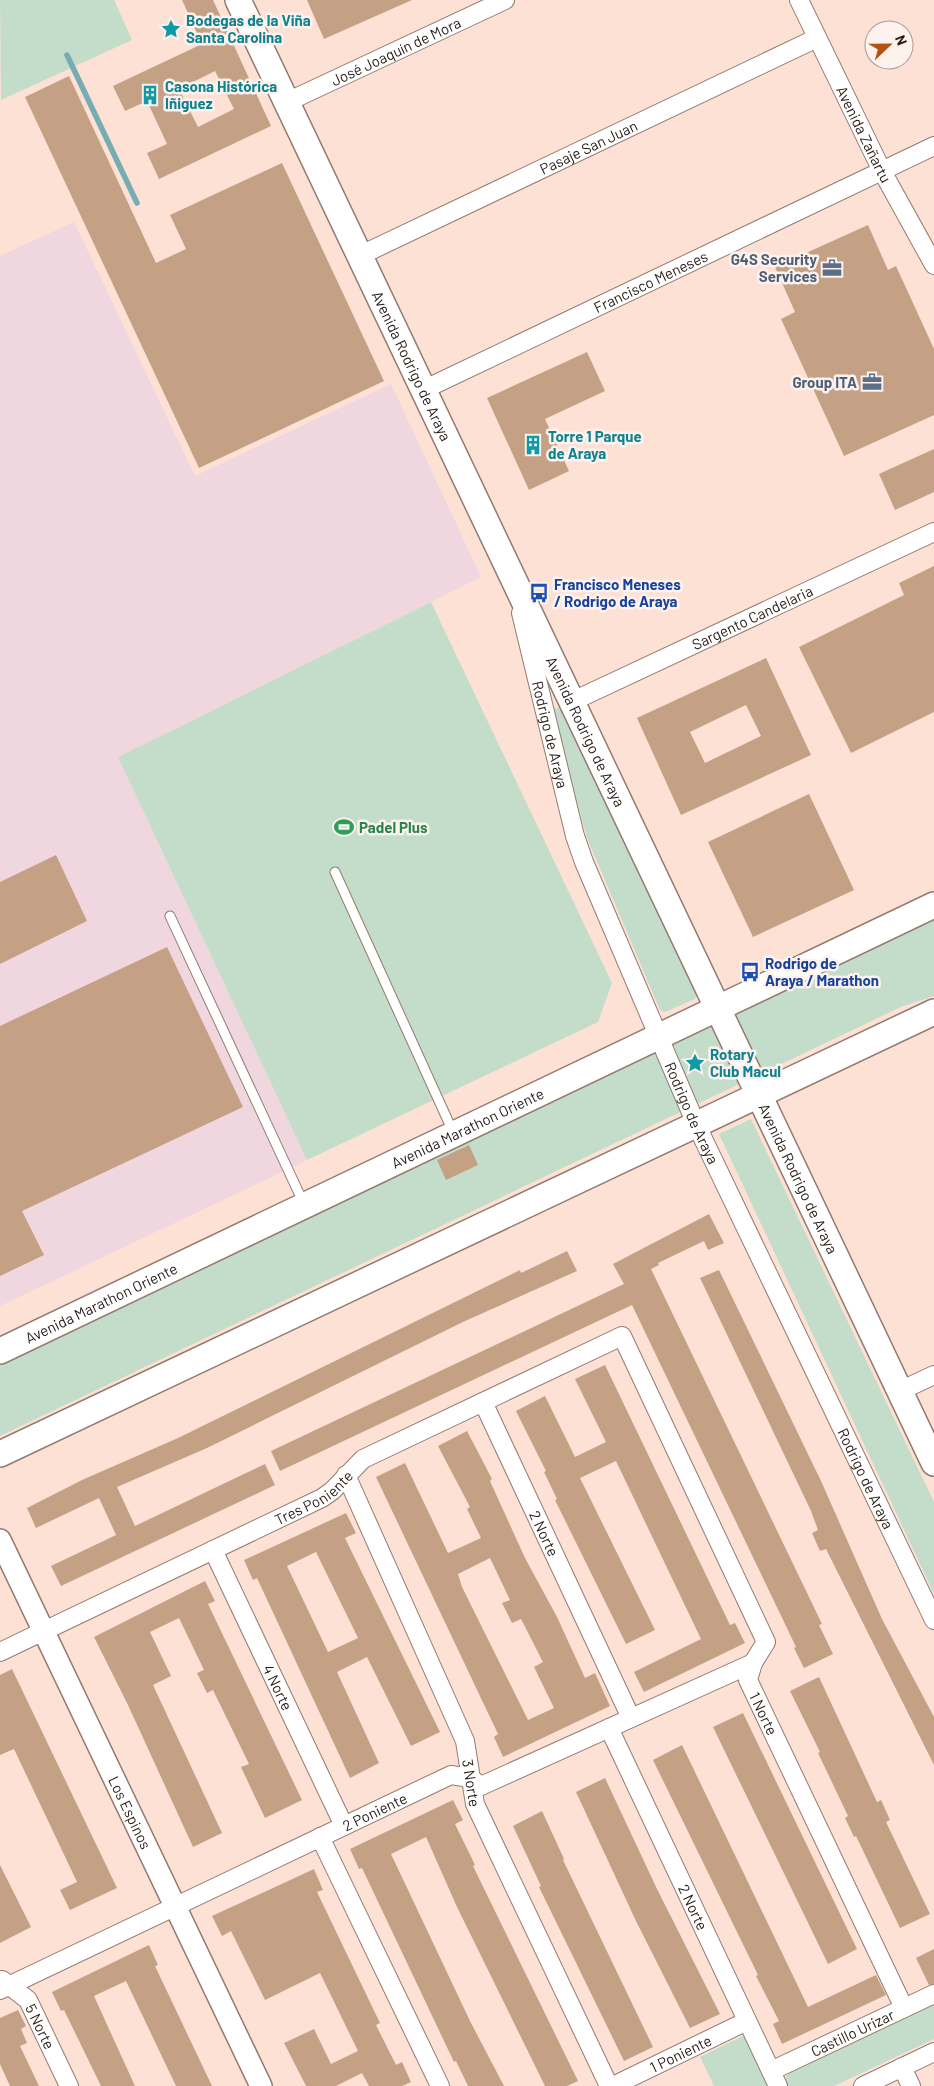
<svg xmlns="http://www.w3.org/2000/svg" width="934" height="2086" viewBox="0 0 934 2086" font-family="Barlow,sans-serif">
	<rect width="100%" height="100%" fill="#fde1d5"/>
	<!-- industrial -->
	<polygon fill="#f0d6de" points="74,222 195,476 391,384 481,577 118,757 307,1160 0,1306 0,256"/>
	<!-- green -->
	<g fill="#c4ddcb">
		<polygon points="0,0 114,0 132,40 1,100"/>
		<polygon points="431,602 612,983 598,1022 307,1160 118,757"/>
		<polygon points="562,706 698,991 695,999 665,1012 660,1010 587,838 551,710"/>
		<polygon points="934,912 934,996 903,1006 0,1436 0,1360"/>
		<polygon points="751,1119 934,1502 934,1594 719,1134"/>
		<polygon points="934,2003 934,2039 834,2086 787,2086 784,2081 789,2072"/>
		<polygon points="747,2034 771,2086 714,2086 700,2057"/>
	</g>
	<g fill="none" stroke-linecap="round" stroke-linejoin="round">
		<!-- stream -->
		<polyline stroke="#76adb3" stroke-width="5.5" points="67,55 137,203"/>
	</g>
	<!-- building -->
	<g fill="#c4a184" fill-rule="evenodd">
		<path d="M182,0H213L271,126L159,179L147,153L167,144L147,101L125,111L113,86L202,44ZM215,71L234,109L198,127L179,89Z"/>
		<polygon points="307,0 412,0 324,39"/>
		<polygon points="69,76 156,263 186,249 170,215 282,163 384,381 199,468 25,97"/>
		<polygon points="868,225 888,270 896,266 934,349 934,415 844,456 781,319 795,312 775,267"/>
		<polygon points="587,352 605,391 545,419 569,471 529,490 487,398"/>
		<polygon points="934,449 934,492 895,510 879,474"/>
		<polygon points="934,566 934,712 851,753 799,647 904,595 899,583"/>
		<path d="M766,658L811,755L681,815L637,718ZM746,705L761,736L705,763L690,732Z"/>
		<polygon points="809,794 854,890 753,937 708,842"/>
		<polygon points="56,855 87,921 0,964 0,882"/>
		<polygon points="167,947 243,1107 22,1211 44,1255 0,1276 0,1026"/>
		<polygon points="469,1145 478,1165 446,1180 437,1160"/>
		<polygon points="709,1214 724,1243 708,1250 704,1241 658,1263 659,1265 651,1269 822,1624 819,1625 833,1654 804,1668 794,1648 796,1647 632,1305 280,1471 271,1451 624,1284 613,1264"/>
		<polygon points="567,1251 577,1271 465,1321 207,1448 117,1487 135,1526 265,1464 275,1485 61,1586 51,1566 116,1535 99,1498 36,1528 27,1508 82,1480 178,1438 520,1270 521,1273"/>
		<polygon points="719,1270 821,1481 882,1619 934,1717 934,1765 826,1549 820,1551 812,1533 818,1530 811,1511 700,1278"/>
		<polygon points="605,1365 730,1625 735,1623 745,1643 644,1692 634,1672 701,1639 616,1461 580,1478 655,1630 626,1644 555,1500 557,1499 544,1472 546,1471 516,1411 545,1396 575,1457 606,1442 575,1379"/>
		<path d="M467,1431L492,1479L490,1481L525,1558L557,1617L585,1678L595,1673L610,1706L503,1757L494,1737L498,1734L376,1477L405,1463L448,1553L481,1538L467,1509L470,1507L438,1446ZM490,1558L510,1600L502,1603L512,1623L521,1619L543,1662L534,1667L554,1708L528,1720L462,1587L458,1574Z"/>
		<path d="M346,1513L356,1533L345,1538L440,1732L411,1746L367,1657L337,1672L379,1763L350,1778L257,1578L253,1580L244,1560ZM316,1552L358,1638L328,1652L287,1566Z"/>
		<polygon points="205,1581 215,1601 208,1604 302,1800 265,1818 241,1767 249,1764 213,1690 207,1693 197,1673 204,1670 179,1618 150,1632 171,1676 153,1685 222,1833 193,1847 128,1705 94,1637"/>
		<polygon points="12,1669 117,1888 70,1910 60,1890 77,1882 14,1749 0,1755 0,1675"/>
		<polygon points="819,1677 877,1802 881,1800 890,1820 886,1822 930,1914 900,1928 856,1836 854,1837 845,1818 848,1816 818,1753 820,1752 790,1691"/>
		<polygon points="743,1713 857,1949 828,1964 713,1727"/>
		<polygon points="682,1745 808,2007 876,1975 886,1995 782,2044 773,2024 779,2021 756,1976 758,1975 653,1760"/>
		<polygon points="605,1778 657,1889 720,2014 690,2028 636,1921 576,1792"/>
		<polygon points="453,1800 463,1820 455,1824 475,1865 473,1866 578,2081 567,2086 545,2086 457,1907 426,1837 391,1854 470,2021 504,2086 468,2086 456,2061 454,2062 362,1868 359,1869 350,1849"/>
		<polygon points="542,1811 564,1859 563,1860 653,2047 624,2061 539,1887 541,1886 513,1826"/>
		<polygon points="0,1865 31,1927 0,1943"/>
		<polygon points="314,1869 323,1890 317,1892 380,2023 376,2025 396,2065 402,2062 411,2082 402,2086 369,2086 362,2073 336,2086 306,2086 284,2043 314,2029 331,2064 358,2051 320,1973 265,2000 231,1931 222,1936 212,1916"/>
		<polygon points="149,1945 158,1965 155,1966 212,2086 176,2086 126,1981 94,1996 135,2086 101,2086 64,2010 61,2011 52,1992"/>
		<polygon points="934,1949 934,1984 929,1985 916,1958"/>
		<polygon points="18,2010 26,2026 21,2029 27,2043 20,2046 39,2086 10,2086 0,2064 0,2018"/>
	</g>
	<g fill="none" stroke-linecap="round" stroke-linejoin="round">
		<defs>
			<g id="service">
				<polyline points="335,872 454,1134"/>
				<polyline points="170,916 304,1204"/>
			</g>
			<g id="minor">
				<path id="s1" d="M799,0L882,171L934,265"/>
				<path id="s2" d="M287,102L505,0"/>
				<path id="s3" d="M359,256L817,38"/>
				<path id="s4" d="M423,390L934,146"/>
				<path id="s5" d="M521,613L575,836L584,862L696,1124L934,1620"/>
				<path id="s6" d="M571,702L934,532"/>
				<polyline points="900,1391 934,1375"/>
				<path id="s7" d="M483,1402L631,1718"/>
				<path id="s8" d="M346,1475L465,1741L475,1804L609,2086"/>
				<path id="s9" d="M213,1550L344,1826"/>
				<path id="s10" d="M0,1652L322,1498L332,1491L363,1459L622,1336L766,1642L753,1663L748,1680L904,2008"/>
				<path id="s11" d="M609,1728L778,2086"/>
				<polyline points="320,1837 440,2086"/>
				<path id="s12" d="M2,1980L28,2000L69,2086"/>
				<path id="s13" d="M0,1990L451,1775L470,1778L481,1786L753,1663"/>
				<polyline points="902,2067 911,2086"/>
				<path id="s14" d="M771,2071L934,1994"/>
				<path id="s15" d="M613,2086L747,2021"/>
				<polyline points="863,2086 934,2052"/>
			</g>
			<g id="tertiary">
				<path id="s16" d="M0,1540L261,2086"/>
			</g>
			<g id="secondary">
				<path id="s17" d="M238,0L934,1463"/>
				<path id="s18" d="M0,1351L934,905"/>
				<polyline points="0,1454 934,1012"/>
			</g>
		</defs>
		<!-- service casing -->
		<use href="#service" stroke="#937a70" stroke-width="11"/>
		<!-- minor casing -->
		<use href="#minor" stroke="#937a70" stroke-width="20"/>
		<!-- tertiary casing -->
		<use href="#tertiary" stroke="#937a70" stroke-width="24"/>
		<!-- secondary casing -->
		<use href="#secondary" stroke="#937a70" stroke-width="28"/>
		<!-- service -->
		<use href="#service" stroke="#fff" stroke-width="9"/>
		<!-- minor -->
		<use href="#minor" stroke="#fff" stroke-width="18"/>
		<!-- tertiary -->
		<use href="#tertiary" stroke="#fff" stroke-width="21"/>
		<!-- secondary -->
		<use href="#secondary" stroke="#fff" stroke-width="25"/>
	</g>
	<!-- icons -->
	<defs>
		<symbol id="sight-bare" viewBox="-9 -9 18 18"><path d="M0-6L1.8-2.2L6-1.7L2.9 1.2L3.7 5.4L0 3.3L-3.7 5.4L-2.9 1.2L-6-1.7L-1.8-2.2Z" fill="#0f9aa8" stroke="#fef2ee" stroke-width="2.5" paint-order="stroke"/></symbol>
		<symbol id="building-bare" viewBox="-9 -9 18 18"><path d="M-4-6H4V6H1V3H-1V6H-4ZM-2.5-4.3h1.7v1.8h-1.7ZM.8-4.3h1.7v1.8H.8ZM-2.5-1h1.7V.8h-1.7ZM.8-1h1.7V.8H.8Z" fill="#0f9aa8" stroke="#fef2ee" stroke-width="2.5" paint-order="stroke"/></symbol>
		<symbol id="office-bare" viewBox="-9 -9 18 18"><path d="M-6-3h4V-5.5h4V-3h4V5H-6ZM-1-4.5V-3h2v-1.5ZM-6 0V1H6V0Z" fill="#5c6f8a" stroke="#fef2ee" stroke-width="2.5" paint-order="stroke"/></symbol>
		<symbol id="bus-bare" viewBox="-9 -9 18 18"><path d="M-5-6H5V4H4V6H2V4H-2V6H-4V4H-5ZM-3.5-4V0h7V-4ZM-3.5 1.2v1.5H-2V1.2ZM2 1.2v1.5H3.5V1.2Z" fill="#1a4fb4" stroke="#fef2ee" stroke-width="2.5" paint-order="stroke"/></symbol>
		<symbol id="stadium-bare" viewBox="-9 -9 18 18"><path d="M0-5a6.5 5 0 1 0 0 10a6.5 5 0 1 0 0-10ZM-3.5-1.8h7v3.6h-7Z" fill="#2e9e5b" stroke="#fef2ee" stroke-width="2.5" paint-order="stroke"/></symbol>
	</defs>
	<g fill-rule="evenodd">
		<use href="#sight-bare" x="157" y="15" width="28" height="28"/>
		<use href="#building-bare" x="136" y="81" width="28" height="28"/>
		<use href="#office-bare" x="818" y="254" width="28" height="28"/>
		<use href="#office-bare" x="858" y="368" width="28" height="28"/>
		<use href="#building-bare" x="519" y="431" width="28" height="28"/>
		<use href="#bus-bare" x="525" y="579" width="28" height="28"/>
		<use href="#stadium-bare" x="330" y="813" width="28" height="28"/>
		<use href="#bus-bare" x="736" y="958" width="28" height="28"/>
		<use href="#sight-bare" x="681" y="1049" width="28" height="28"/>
	</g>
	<g text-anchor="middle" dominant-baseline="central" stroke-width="5" stroke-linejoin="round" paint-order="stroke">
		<!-- culture labels -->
		<g font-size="15" font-weight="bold" fill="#0d838f" stroke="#fef2ee" text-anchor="start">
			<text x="186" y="20">Bodegas de la Viña<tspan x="186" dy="17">Santa Carolina</tspan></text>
			<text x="165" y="86">Casona Histórica<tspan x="165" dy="17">Iñiguez</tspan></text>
			<text x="548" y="436">Torre 1 Parque<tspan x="548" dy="17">de Araya</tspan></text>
			<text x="710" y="1054">Rotary<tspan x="710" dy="17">Club Macul</tspan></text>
		</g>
		<!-- street labels -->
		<g font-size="15" fill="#251b17" stroke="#fef2ee">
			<text stroke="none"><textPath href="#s2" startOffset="120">José Joaquín de Mora</textPath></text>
			<text stroke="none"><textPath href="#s1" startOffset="149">Avenida Zañartu</textPath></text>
			<text stroke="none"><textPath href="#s3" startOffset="254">Pasaje San Juan</textPath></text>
			<text stroke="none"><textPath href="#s4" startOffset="252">Francisco Meneses</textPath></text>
			<text stroke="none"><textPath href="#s17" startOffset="405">Avenida Rodrigo de Araya</textPath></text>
			<text stroke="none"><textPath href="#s6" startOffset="200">Sargento Candelaria</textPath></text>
			<text stroke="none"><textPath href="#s17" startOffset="810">Avenida Rodrigo de Araya</textPath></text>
			<text stroke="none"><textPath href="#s5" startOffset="125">Rodrigo de Araya</textPath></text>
			<text stroke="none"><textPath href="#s5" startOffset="530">Rodrigo de Araya</textPath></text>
			<text stroke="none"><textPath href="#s18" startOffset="518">Avenida Marathon Oriente</textPath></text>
			<text stroke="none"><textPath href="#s17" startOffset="1305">Avenida Rodrigo de Araya</textPath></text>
			<text stroke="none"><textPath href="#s18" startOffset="112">Avenida Marathon Oriente</textPath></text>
			<text stroke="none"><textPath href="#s5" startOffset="935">Rodrigo de Araya</textPath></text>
			<text stroke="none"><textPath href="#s10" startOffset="350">Tres Poniente</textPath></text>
			<text stroke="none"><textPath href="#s7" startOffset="145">2 Norte</textPath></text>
			<text stroke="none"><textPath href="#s9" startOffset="152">4 Norte</textPath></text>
			<text stroke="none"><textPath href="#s10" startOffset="1118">1 Norte</textPath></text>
			<text stroke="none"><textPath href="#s8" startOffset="334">3 Norte</textPath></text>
			<text stroke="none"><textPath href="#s13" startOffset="415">2 Poniente</textPath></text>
			<text stroke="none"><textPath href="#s16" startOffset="302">Los Espinos</textPath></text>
			<text stroke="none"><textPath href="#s11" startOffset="198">2 Norte</textPath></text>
			<text stroke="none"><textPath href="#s12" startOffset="62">5 Norte</textPath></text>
			<text stroke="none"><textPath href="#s14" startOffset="90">Castillo Urizar</textPath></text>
			<text stroke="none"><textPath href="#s15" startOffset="75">1 Poniente</textPath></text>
		</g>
		<!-- service labels -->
		<g font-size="15" font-weight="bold" fill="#4e5e75" stroke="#fef2ee" text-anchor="end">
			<text x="817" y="259">G4S Security<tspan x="817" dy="17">Services</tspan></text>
			<text x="857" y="382">Group ITA</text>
		</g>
		<!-- transit labels -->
		<g font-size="15" font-weight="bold" fill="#164399" stroke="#fef2ee" text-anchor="start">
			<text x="554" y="584">Francisco Meneses<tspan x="554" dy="17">/ Rodrigo de Araya</tspan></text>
			<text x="765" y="963">Rodrigo de<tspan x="765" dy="17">Araya / Marathon</tspan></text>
		</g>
		<!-- leisure labels -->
		<g font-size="15" font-weight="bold" fill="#27864d" stroke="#fef2ee" text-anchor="start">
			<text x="359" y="827">Padel Plus</text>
		</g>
	</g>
	<!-- north arrow -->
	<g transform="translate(889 45) rotate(68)"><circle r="24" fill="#fef2ee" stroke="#a79c98"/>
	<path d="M0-4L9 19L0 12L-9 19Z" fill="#b3530f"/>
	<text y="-8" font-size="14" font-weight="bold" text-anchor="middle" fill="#251b17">N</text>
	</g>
</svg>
